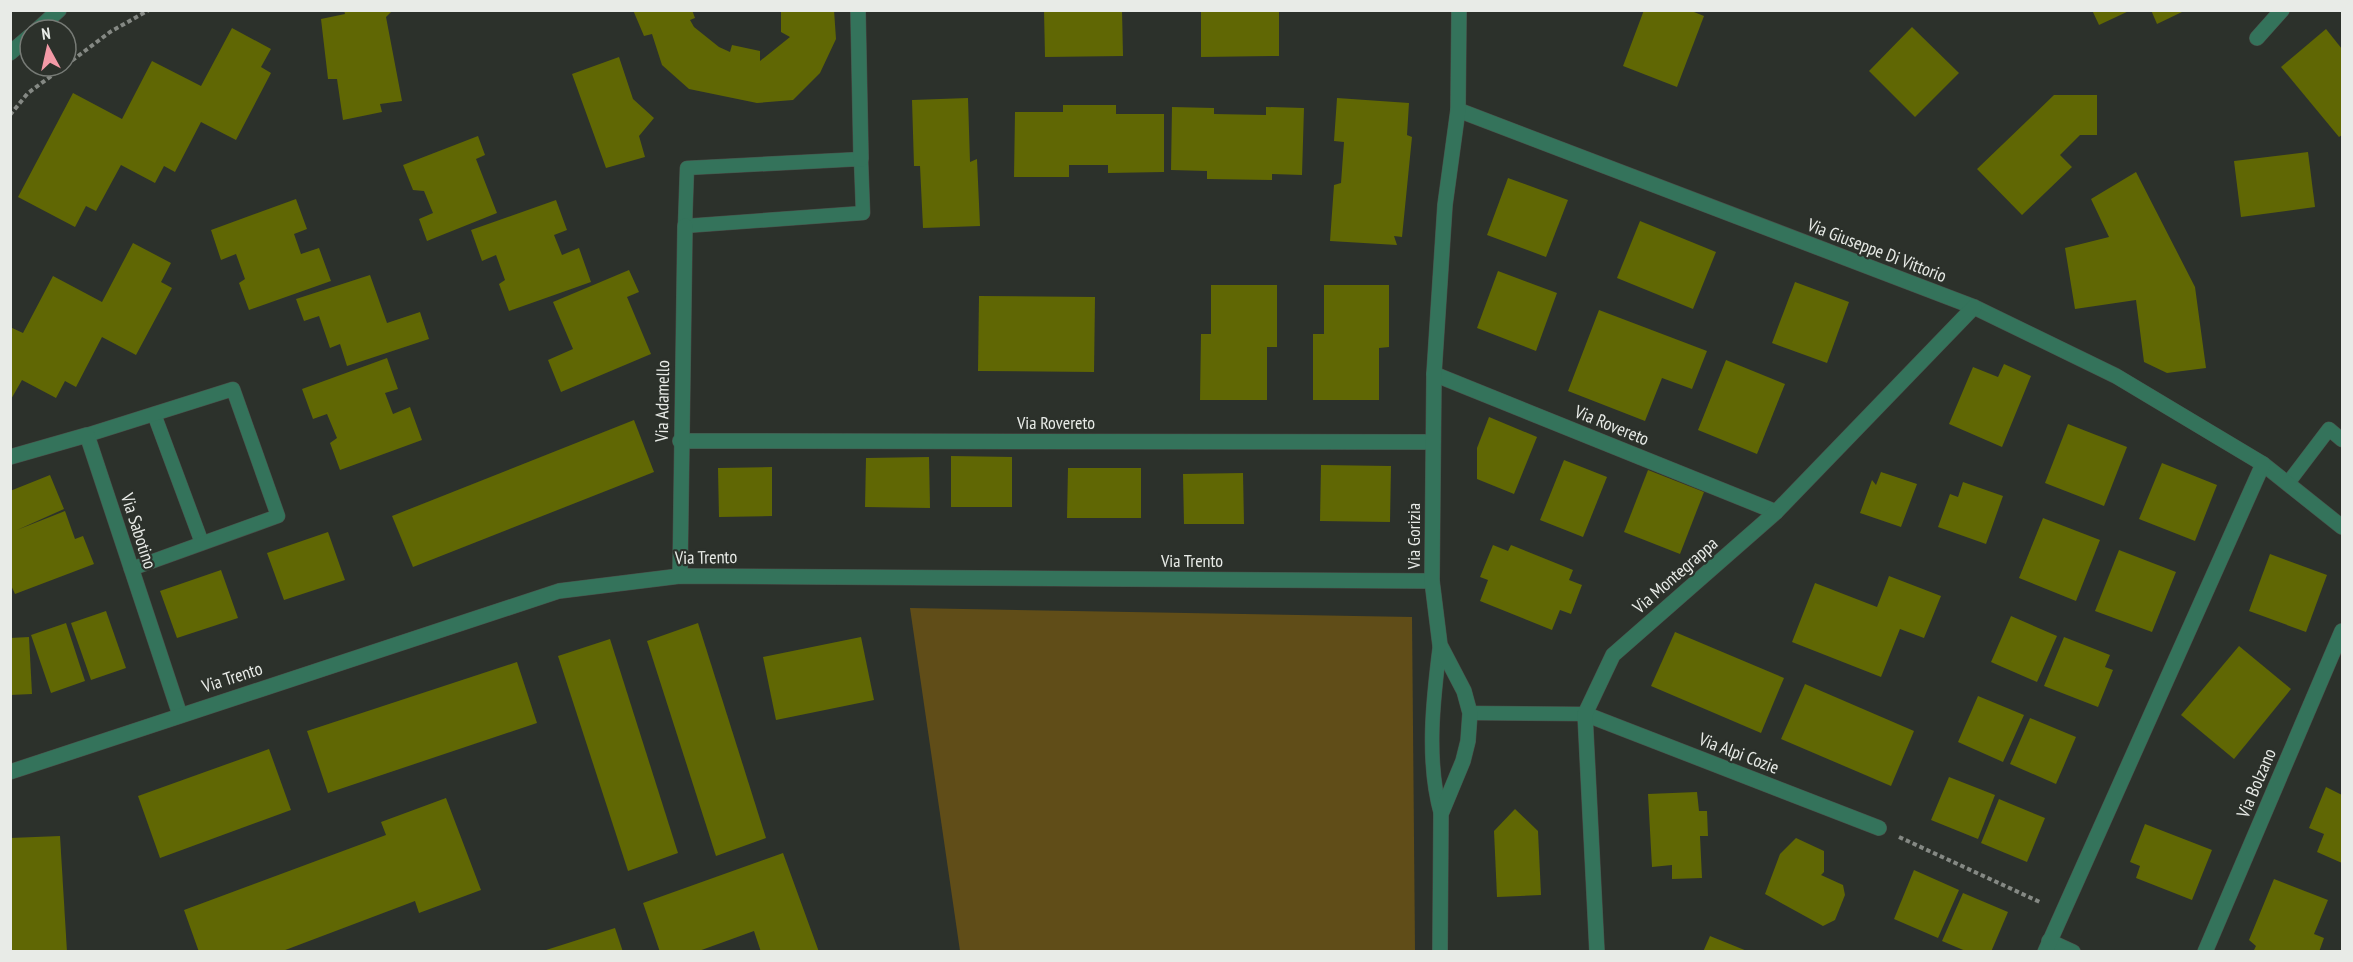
<svg xmlns="http://www.w3.org/2000/svg" width="2353" height="962" viewBox="0 0 2353 962" font-family="'PT Sans Narrow',sans-serif">
	<rect width="100%" height="100%" fill="#2c312b"/>
	<!-- green -->
	<polygon fill="#604d18" points="910,608 1412,617 1415,951 960,951"/>
	<!-- building -->
	<g fill="#606704">
		<polygon points="344,10 393,10 386,17 402,101 380,104 382,112 343,120 337,79 328,79 321,19 345,14"/>
		<polygon points="633,10 692,10 695,18 690,20 694,27 719,47 730,52 732,45 760,51 760,61 790,37 781,32 781,10 834,10 836,39 820,73 793,100 757,103 689,89 662,65 652,34 644,36"/>
		<polygon points="1044,10 1122,10 1123,56 1045,57"/>
		<polygon points="1201,10 1279,10 1279,56 1201,57"/>
		<polygon points="1644,10 1689,10 1704,16 1677,87 1623,66"/>
		<polygon points="2092,10 2131,10 2099,25"/>
		<polygon points="2151,10 2181,10 2182,12 2157,24"/>
		<polygon points="1912,27 1959,73 1915,117 1869,71"/>
		<polygon points="232,28 271,49 261,67 271,73 236,140 201,122 175,172 164,166 155,183 121,165 96,211 86,206 75,227 18,197 73,93 122,119 152,61 201,86"/>
		<polygon points="2326,29 2342,49 2342,135 2339,137 2281,67"/>
		<polygon points="619,57 633,99 654,118 639,136 645,157 606,168 572,74"/>
		<polygon points="2054,95 2097,95 2097,135 2080,135 2060,155 2072,167 2022,215 1977,169"/>
		<polygon points="968,98 970,162 977,159 980,226 923,228 920,166 914,166 912,100"/>
		<polygon points="1337,98 1409,103 1407,135 1412,137 1402,237 1394,236 1397,245 1330,241 1334,185 1341,183 1344,142 1334,141"/>
		<polygon points="1063,105 1116,105 1116,114 1164,114 1164,172 1108,173 1108,165 1069,165 1069,177 1014,177 1015,112 1063,112"/>
		<polygon points="1172,107 1214,108 1214,114 1266,115 1266,107 1304,108 1302,175 1272,174 1272,180 1207,179 1207,171 1171,170"/>
		<polygon points="478,136 485,155 476,159 497,213 427,241 419,219 433,213 424,191 413,190 403,165"/>
		<polygon points="2308,152 2315,207 2241,217 2234,161"/>
		<polygon points="2136,172 2195,287 2206,368 2167,373 2144,362 2136,300 2075,309 2065,248 2109,237 2091,199"/>
		<polygon points="1508,178 1568,200 1546,257 1487,235"/>
		<polygon points="296,199 307,229 294,234 301,254 319,248 331,281 249,310 239,283 245,279 236,254 221,260 211,230"/>
		<polygon points="556,200 567,230 554,235 562,255 579,248 591,282 509,311 499,284 505,280 496,255 482,261 471,230"/>
		<polygon points="1640,221 1716,252 1693,309 1617,278"/>
		<polygon points="133,243 171,263 161,282 172,288 136,355 102,337 76,387 65,381 56,398 22,380 10,401 10,327 23,333 53,276 102,302"/>
		<polygon points="629,270 639,292 627,297 651,354 561,392 548,360 573,349 553,302"/>
		<polygon points="1498,271 1557,293 1536,351 1477,328"/>
		<polygon points="370,275 387,323 420,312 429,339 347,366 340,344 330,348 319,316 304,321 296,299"/>
		<polygon points="1795,282 1849,302 1827,363 1772,343"/>
		<polygon points="1211,285 1277,285 1277,347 1267,347 1267,400 1200,400 1201,334 1211,334"/>
		<polygon points="1324,285 1389,285 1389,347 1379,348 1379,400 1313,400 1313,334 1324,334"/>
		<polygon points="979,296 1095,297 1094,372 978,371"/>
		<polygon points="1599,310 1707,351 1692,389 1662,378 1645,421 1568,391"/>
		<polygon points="387,358 398,389 385,393 393,414 410,407 422,440 340,470 330,443 337,438 327,414 313,419 302,389"/>
		<polygon points="1726,360 1785,384 1757,454 1698,430"/>
		<polygon points="2004,364 2031,376 2002,447 1949,424 1973,367 1998,377"/>
		<polygon points="1489,417 1537,437 1514,494 1477,479 1477,448"/>
		<polygon points="634,420 654,472 413,567 392,516"/>
		<polygon points="2068,424 2127,447 2104,506 2045,483"/>
		<polygon points="951,456 1012,457 1012,507 951,507"/>
		<polygon points="929,457 930,508 865,507 866,458"/>
		<polygon points="1564,460 1607,477 1583,537 1540,520"/>
		<polygon points="2162,463 2217,485 2195,541 2139,519"/>
		<polygon points="1321,465 1391,466 1390,522 1320,521"/>
		<polygon points="772,467 772,516 719,517 718,468"/>
		<polygon points="1068,468 1141,468 1141,518 1067,518"/>
		<polygon points="1648,470 1704,492 1680,554 1624,532"/>
		<polygon points="1881,472 1917,484 1901,527 1860,513 1872,480 1876,485"/>
		<polygon points="1243,473 1244,524 1184,524 1183,474"/>
		<polygon points="50,475 64,509 17,530 65,511 75,539 83,536 94,564 15,594 10,583 10,491"/>
		<polygon points="1963,482 2003,496 1986,544 1938,527 1950,494 1958,497"/>
		<polygon points="2043,518 2100,540 2076,601 2019,578"/>
		<polygon points="328,532 345,580 284,600 267,553"/>
		<polygon points="1493,545 1508,551 1511,545 1573,570 1569,580 1582,585 1571,614 1560,610 1552,630 1480,601 1488,580 1480,577"/>
		<polygon points="2119,550 2176,572 2152,632 2095,611"/>
		<polygon points="2270,554 2327,575 2306,632 2249,611"/>
		<polygon points="221,570 238,618 177,638 160,591"/>
		<polygon points="1889,576 1941,596 1924,638 1900,629 1881,677 1792,642 1815,583 1877,607"/>
		<polygon points="106,611 126,668 91,680 71,623"/>
		<polygon points="2011,616 2057,636 2037,682 1991,662"/>
		<polygon points="66,623 85,681 51,693 31,635"/>
		<polygon points="698,623 766,838 716,856 647,641"/>
		<polygon points="1675,632 1784,678 1761,733 1651,686"/>
		<polygon points="29,637 32,694 10,695 10,638"/>
		<polygon points="861,637 874,700 776,720 763,657"/>
		<polygon points="2064,637 2110,655 2105,667 2113,670 2098,707 2044,686"/>
		<polygon points="610,639 678,853 628,871 558,656"/>
		<polygon points="2239,646 2291,689 2234,759 2181,715"/>
		<polygon points="517,662 537,723 328,793 307,731"/>
		<polygon points="1805,684 1914,731 1891,786 1781,739"/>
		<polygon points="1978,696 2024,715 2003,762 1958,742"/>
		<polygon points="2030,718 2076,737 2056,784 2010,764"/>
		<polygon points="269,749 291,810 160,858 138,796"/>
		<polygon points="1949,777 1995,795 1978,839 1931,820"/>
		<polygon points="2326,787 2342,795 2342,863 2317,852 2324,834 2309,828"/>
		<polygon points="1697,792 1699,811 1707,811 1708,836 1700,836 1702,878 1672,879 1672,865 1652,867 1648,794"/>
		<polygon points="446,798 481,890 419,913 415,901 280,952 199,952 184,910 386,835 381,822"/>
		<polygon points="1999,799 2045,818 2027,862 1981,843"/>
		<polygon points="1515,809 1538,831 1541,895 1497,897 1494,831"/>
		<polygon points="2145,824 2212,850 2192,900 2136,878 2140,866 2130,862"/>
		<polygon points="60,836 67,952 10,952 10,838"/>
		<polygon points="1796,838 1824,851 1824,872 1821,875 1843,885 1845,895 1835,920 1823,926 1765,894 1780,854"/>
		<polygon points="783,853 819,952 761,952 754,931 696,952 660,952 643,903"/>
		<polygon points="1914,870 1959,890 1938,938 1894,919"/>
		<polygon points="2274,879 2328,900 2314,934 2324,938 2319,952 2253,952 2256,946 2249,940"/>
		<polygon points="1963,893 2008,912 1991,952 1968,952 1942,941"/>
		<polygon points="615,928 623,952 543,952 543,951"/>
		<polygon points="1710,936 1747,951 1747,952 1703,952"/>
	</g>
	<g fill="none" stroke-linecap="round" stroke-linejoin="round">
		<defs>
			<g id="service">
				<polygon points="861,159 863,213 685,226 687,168"/>
				<polyline points="154,414 202,543"/>
				<polyline points="87,435 233,389 278,516 131,569"/>
				<polyline points="2288,483 2329,429 2342,440"/>
				<path d="M1440,645C1433,700 1426,761 1441,814"/>
				<polyline points="1470,713 1585,714"/>
			</g>
			<g id="minor">
				<polyline points="858,10 861,159"/>
				<polyline points="37,30 59,10"/>
				<polyline points="2257,38 2282,10"/>
				<polyline points="10,53 30,36"/>
				<polyline points="1458,110 1974,307 2116,376 2263,464 2342,527"/>
				<polyline points="1434,374 1776,512"/>
				<polyline points="680,441 1433,442"/>
				<polyline points="10,457 87,435 180,715"/>
				<polyline points="680,576 685,226"/>
				<polyline points="1585,714 1879,828"/>
				<polyline points="10,772 559,591 680,576 1432,581"/>
				<polyline points="2049,941 2073,952"/>
				<polyline points="1440,952 1441,814 1463,761 1468,741 1470,713 1464,691 1440,645 1432,581 1434,374 1445,205 1458,110 1459,10"/>
				<polyline points="1597,952 1585,714 1613,655 1776,512 1974,307"/>
				<polyline points="2045,952 2263,464"/>
				<polyline points="2205,952 2342,631"/>
			</g>
		</defs>
		<!-- service casing -->
		<use href="#service" stroke="#4a4f49" stroke-width="15"/>
		<!-- minor casing -->
		<use href="#minor" stroke="#4a4f49" stroke-width="16"/>
		<!-- path -->
		<g stroke="#858984" stroke-width="4" stroke-dasharray="4.5 3" stroke-linecap="butt">
			<polyline points="66,65 110,32 149,10"/>
			<polyline points="10,115 28,93 65,66"/>
			<polyline points="1899,837 2042,903"/>
		</g>
		<!-- service -->
		<use href="#service" stroke="#34735b" stroke-width="14"/>
		<!-- minor -->
		<use href="#minor" stroke="#34735b" stroke-width="15"/>
	</g>
	<g text-anchor="middle" dominant-baseline="central" stroke-width="4.5" stroke-linejoin="round" paint-order="stroke">
		<!-- street labels -->
		<g font-size="18" fill="#e8ebe7" stroke="#2c312b">
			<text transform="translate(1877 250) rotate(21)">Via Giuseppe Di Vittorio</text>
			<text transform="translate(662 401) rotate(-89)">Via Adamello</text>
			<text x="1056" y="422">Via Rovereto</text>
			<text transform="translate(1612 425) rotate(22)">Via Rovereto</text>
			<text transform="translate(139 531) rotate(72)">Via Sabotino</text>
			<text transform="translate(1413 536) rotate(-90)">Via Gorizia</text>
			<text transform="translate(706 557) rotate(-1)">Via Trento</text>
			<text x="1192" y="560">Via Trento</text>
			<text transform="translate(1675 575) rotate(-41)">Via Montegrappa</text>
			<text transform="translate(232 677) rotate(-18)">Via Trento</text>
			<text transform="translate(1739 753) rotate(21)">Via Alpi Cozie</text>
			<text transform="translate(2256 783) rotate(-67)">Via Bolzano</text>
		</g>
	</g>
	<!-- border -->
	<rect width="2353" height="962" fill="none" stroke="#e8ebe7" stroke-width="24"/>
	<!-- north arrow -->
	<g transform="translate(48 48) rotate(352)"><circle r="28" fill="#2c312b" stroke="#777b76" stroke-width="1.5"/>
	<path d="M0-4.5L10 22L0 15L-10 22Z" fill="#f39aa7"/>
	<text y="-9" font-size="16" font-weight="bold" text-anchor="middle" fill="#e8ebe7">N</text>
	</g>
</svg>
